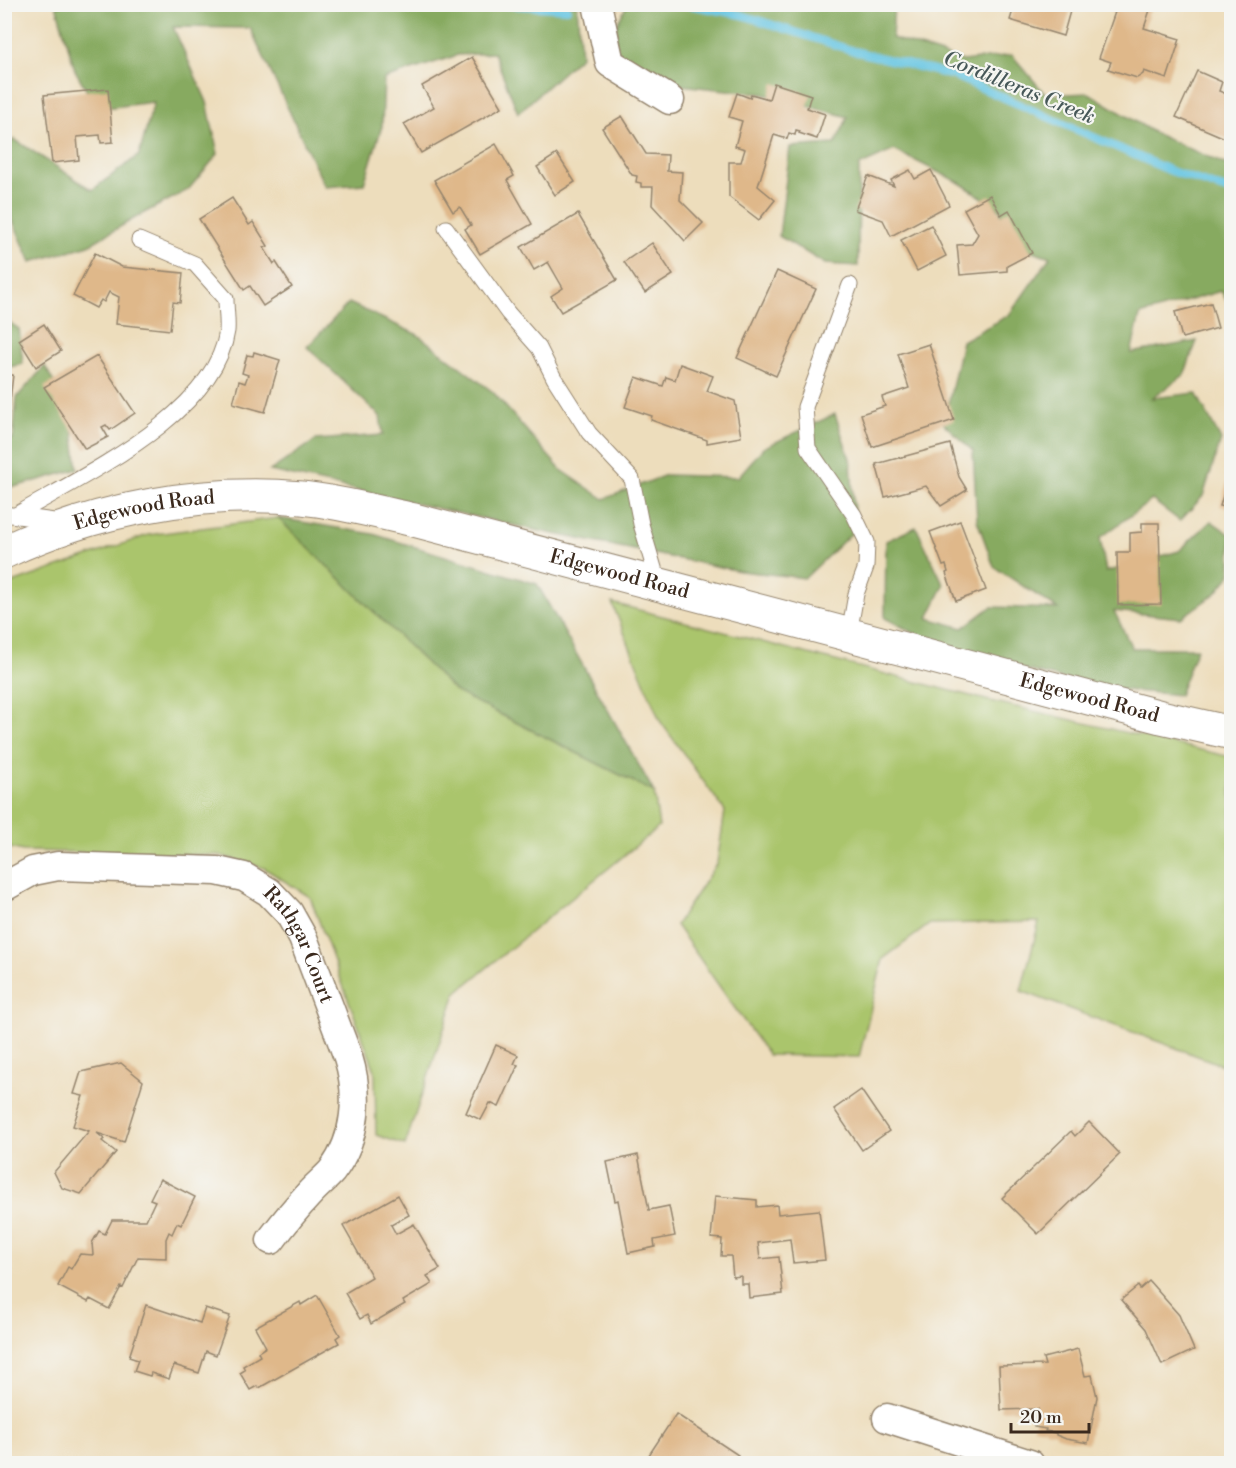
<svg xmlns="http://www.w3.org/2000/svg" width="1236" height="1468" viewBox="0 0 1236 1468" font-family="'Libre Bodoni',serif">
	<rect width="100%" height="100%" fill="#f6f6f2"/>
	<filter id="ink" filterUnits="userSpaceOnUse"><feTurbulence type="fractalNoise" baseFrequency=".0167" numOctaves="2"/><feDisplacementMap in="SourceGraphic" scale="12" xChannelSelector="R" yChannelSelector="G"/><feConvolveMatrix kernelMatrix="1 2 1 2 8 2 1 2 1" color-interpolation-filters="sRGB"/></filter>
	<filter id="wash" filterUnits="userSpaceOnUse"><feTurbulence type="fractalNoise" baseFrequency=".008" numOctaves="4" result="noise"/><feDisplacementMap in="SourceGraphic" scale="24" xChannelSelector="R" yChannelSelector="G"/><feGaussianBlur stdDeviation="1.35" result="paint"/><feColorMatrix in="noise" values="0 0 0 0 0 0 0 0 0 0 0 0 0 0 0 0 0 1.4 0 .05"/><feComposite in="paint" operator="in"/></filter>
	<g filter="url(#wash)">
		<rect width="100%" height="100%" fill="#edddbc"/>
		<!-- green -->
		<g fill="#aac56c" stroke="#727845" stroke-width="1.5">
			<polygon points="278,518 456,692 654,792 659,827 456,993 405,1145 376,1135 375,1071 310,897 264,868 219,855 23,851 5,847 4,586 148,535"/>
			<polygon points="612,603 990,701 1231,757 1231,1066 1222,1065 1021,991 1039,922 930,924 883,959 859,1057 768,1055 676,925 717,863 725,811 660,721"/>
		</g>
		<!-- forest -->
		<g fill="#87aa60" stroke="#616a3f" stroke-width="1.5">
			<polygon points="56,5 577,5 581,56 518,113 494,53 458,55 384,79 382,126 364,184 325,187 250,28 173,27 207,102 218,154 188,190 142,214 89,245 31,262 5,203 4,150 14,139 92,190 139,155 154,102 97,109 75,70"/>
			<polygon points="627,5 894,5 892,38 963,61 1012,55 1046,95 1089,93 1156,134 1224,164 1231,162 1231,308 1221,291 1140,315 1131,353 1197,341 1184,375 1152,398 1196,393 1221,440 1203,496 1180,521 1152,500 1100,538 1106,572 1179,551 1211,521 1231,535 1231,574 1216,593 1181,618 1114,611 1132,648 1197,648 1179,695 1101,688 949,651 885,618 886,541 916,527 944,585 928,618 963,628 991,607 1058,609 994,567 977,520 973,451 944,424 962,341 1009,315 1050,257 1009,243 1000,209 960,183 894,150 859,166 858,266 825,264 779,236 790,147 835,144 848,117 763,94 652,82 613,64 617,24"/>
			<polygon points="349,303 418,335 493,392 560,469 604,499 666,475 738,477 763,448 835,414 851,462 855,530 805,578 740,571 549,533 270,471 316,440 383,435 380,416 307,347"/>
			<polygon points="4,319 19,329 23,364 5,368"/>
			<polygon points="45,366 71,414 78,469 18,486 5,487 4,437 13,439 17,397"/>
			<polygon points="278,518 373,534 537,584 654,792 456,692"/>
		</g>
		<g fill="none" stroke-linecap="round" stroke-linejoin="round">
			<!-- stream -->
			<g stroke="#64c4e2" stroke-width="8">
				<polyline points="497,4 567,9"/>
				<polyline points="684,4 742,15 854,51 954,76 1171,171 1232,192"/>
			</g>
		</g>
		<g id="blocks">
			<!-- building -->
			<g fill="#dfb88a">
				<polygon points="1015,4 1072,4 1063,36 1010,20"/>
				<polygon points="1113,4 1152,4 1144,28 1180,39 1167,79 1144,71 1143,74 1137,78 1108,69 1111,62 1099,58 1115,12 1111,11"/>
				<polygon points="472,57 502,107 421,153 404,124 434,107 422,86"/>
				<polygon points="1197,71 1222,82 1219,91 1232,96 1232,141 1176,117"/>
				<polygon points="774,83 811,95 807,108 825,114 817,139 799,133 800,131 796,130 795,135 789,133 787,139 774,135 758,186 775,200 759,220 729,197 729,162 741,162 745,149 735,146 742,121 729,117 737,93 750,98 751,94 769,99"/>
				<polygon points="108,89 113,142 101,143 100,135 77,137 79,160 52,163 44,95"/>
				<polygon points="622,116 646,154 668,155 667,171 682,172 680,200 703,223 685,241 652,205 653,187 641,187 641,183 636,182 637,176 632,175 602,128"/>
				<polygon points="496,144 514,176 507,180 532,224 480,254 465,229 471,225 460,207 453,212 434,180"/>
				<polygon points="557,154 575,182 555,195 537,167"/>
				<polygon points="910,170 915,179 931,170 949,205 891,236 883,220 855,210 868,176 894,186 891,180"/>
				<polygon points="990,195 1001,215 1009,210 1032,253 1007,266 1007,271 960,275 957,245 972,244 978,234 964,209"/>
				<polygon points="232,198 249,225 253,222 268,246 264,248 274,264 276,262 292,287 263,306 250,286 244,290 199,219"/>
				<polygon points="578,214 617,280 561,312 551,296 563,288 548,262 534,270 521,247"/>
				<polygon points="931,225 946,256 917,271 901,240"/>
				<polygon points="652,243 673,275 645,293 624,262"/>
				<polygon points="95,253 122,267 183,273 180,303 173,302 170,330 116,324 119,297 109,292 104,302 101,300 96,308 73,296"/>
				<polygon points="777,271 816,289 776,376 737,358"/>
				<polygon points="1211,303 1218,328 1182,338 1175,312"/>
				<polygon points="44,324 61,351 36,367 19,340"/>
				<polygon points="929,344 954,420 872,447 861,414 885,406 882,397 909,388 898,354"/>
				<polygon points="254,352 280,360 265,412 233,403 239,381 245,383 248,375 242,373 247,355 253,356"/>
				<polygon points="97,356 135,413 110,430 106,425 102,427 108,437 85,449 44,387"/>
				<polygon points="680,364 713,376 707,391 735,401 741,437 707,443 707,440 651,420 652,416 625,407 636,377 663,386 666,377 675,380"/>
				<polygon points="4,375 13,375 6,435 4,435"/>
				<polygon points="950,444 959,477 967,490 941,506 926,486 885,497 876,464"/>
				<polygon points="1231,469 1232,469 1232,509 1220,506"/>
				<polygon points="960,521 986,590 956,601 946,573 948,572 946,565 943,566 930,532"/>
				<polygon points="1142,523 1159,523 1161,604 1118,605 1117,552 1130,552 1130,533 1142,532"/>
				<polygon points="496,1045 518,1055 514,1064 518,1065 499,1107 490,1103 481,1120 466,1113"/>
				<polygon points="121,1063 143,1081 124,1142 97,1133 104,1139 102,1141 116,1152 81,1194 62,1188 54,1172 89,1131 73,1126 83,1096 74,1094 81,1072"/>
				<polygon points="861,1090 889,1131 862,1150 834,1109"/>
				<polygon points="1089,1122 1120,1154 1038,1234 1002,1198 1071,1131 1075,1136"/>
				<polygon points="638,1155 649,1210 669,1206 675,1236 654,1240 655,1247 628,1253 618,1200 615,1201 607,1162"/>
				<polygon points="160,1179 195,1197 181,1225 177,1223 172,1234 169,1232 166,1239 166,1258 138,1257 123,1288 121,1287 109,1309 90,1299 88,1302 58,1286 68,1267 71,1269 80,1254 93,1255 92,1243 99,1231 105,1234 112,1220 146,1220 155,1201 150,1199"/>
				<polygon points="398,1195 409,1215 391,1225 396,1234 414,1224 440,1269 427,1276 432,1284 403,1301 405,1304 371,1324 367,1315 360,1319 345,1293 372,1277 343,1226"/>
				<polygon points="715,1196 757,1200 757,1207 777,1205 778,1214 819,1210 825,1260 793,1263 790,1239 758,1243 760,1259 779,1257 783,1294 749,1298 748,1284 741,1284 741,1276 733,1277 731,1256 721,1256 722,1239 711,1238"/>
				<polygon points="1149,1281 1179,1315 1194,1350 1162,1365 1146,1329 1121,1300 1138,1286 1140,1289"/>
				<polygon points="317,1295 340,1335 336,1338 339,1343 259,1388 257,1386 250,1390 240,1373 245,1370 243,1366 260,1356 258,1352 266,1347 255,1327 300,1302 301,1305"/>
				<polygon points="146,1305 200,1323 205,1308 230,1316 216,1355 206,1351 199,1373 174,1365 169,1379 151,1373 150,1376 134,1371 138,1360 129,1357"/>
				<polygon points="1078,1349 1085,1376 1092,1375 1097,1397 1088,1443 1066,1439 1056,1435 1056,1433 1045,1431 1046,1429 1034,1427 1038,1409 1001,1410 999,1366 1045,1365 1043,1358"/>
				<polygon points="676,1414 738,1455 732,1464 643,1464"/>
			</g>
		</g>
	</g>
	<g filter="url(#ink)">
		<use href="#blocks" fill-opacity="0" stroke="#94846d" stroke-width="1.5"/>
		<g fill="none" stroke-linecap="round" stroke-linejoin="round">
			<defs>
				<g id="lane">
					<polyline points="446,228 508,313 539,348 554,378 589,433 632,479 641,524 659,585"/>
					<polyline points="4,514 61,522"/>
					<path d="M16,515C81,476 215,415 227,331C228,321 226,310 226,299L195,264L139,240"/>
					<polyline points="849,634 856,594 866,567 867,542 854,515 808,448 805,407 850,285"/>
				</g>
				<g id="street">
					<polyline points="597,4 610,63 670,100"/>
					<path id="s1" d="M4,887L33,871L58,866L217,871L244,877L269,892L289,913L303,938L348,1057C360,1095 357,1138 332,1171C325,1179 316,1186 309,1194C295,1209 283,1224 271,1240"/>
					<polyline points="887,1418 1030,1464"/>
				</g>
				<g id="secondary">
					<path id="s2" d="M4,552C94,509 203,489 302,498C340,502 377,512 414,520L1161,717L1232,733"/>
				</g>
			</defs>
			<!-- lane casing -->
			<use href="#lane" stroke="#94846d" stroke-width="17"/>
			<!-- street casing -->
			<use href="#street" stroke="#94846d" stroke-width="31"/>
			<!-- secondary casing -->
			<use href="#secondary" stroke="#94846d" stroke-width="35"/>
			<!-- lane -->
			<use href="#lane" stroke="#fff" stroke-width="15"/>
			<!-- street -->
			<use href="#street" stroke="#fff" stroke-width="28"/>
			<!-- secondary -->
			<use href="#secondary" stroke="#fff" stroke-width="33"/>
		</g>
	</g>
	<g text-anchor="middle" dominant-baseline="central" stroke-width="4.5" stroke-linejoin="round" paint-order="stroke">
		<!-- street labels -->
		<g font-size="20" fill="#3b2a1e" stroke="#f6f6f2">
			<text stroke="none"><textPath href="#s2" startOffset="147">Edgewood Road</textPath></text>
			<text stroke="none"><textPath href="#s2" startOffset="633">Edgewood Road</textPath></text>
			<text stroke="none"><textPath href="#s2" startOffset="1119">Edgewood Road</textPath></text>
			<text stroke="none"><textPath href="#s1" startOffset="336">Rathgar Court</textPath></text>
		</g>
		<!-- water labels -->
		<g font-size="21" font-style="italic" fill="#475859" stroke="#f6f6f2">
			<text transform="translate(1019 88) rotate(22)">Cordilleras Creek</text>
		</g>
	</g>
	<!-- margin -->
	<rect width="1236" height="1468" fill="none" stroke="#f6f6f2" stroke-width="24"/>
	<!-- scale -->
	<path d="M1011 1423v9h78v-9" fill="none" stroke="#3b2a1e" stroke-width="3"/>
	<text x="1020" y="1423" font-size="18" fill="#3b2a1e" stroke="#f6f6f2" stroke-width="4.5" paint-order="stroke">20 m</text>
</svg>
